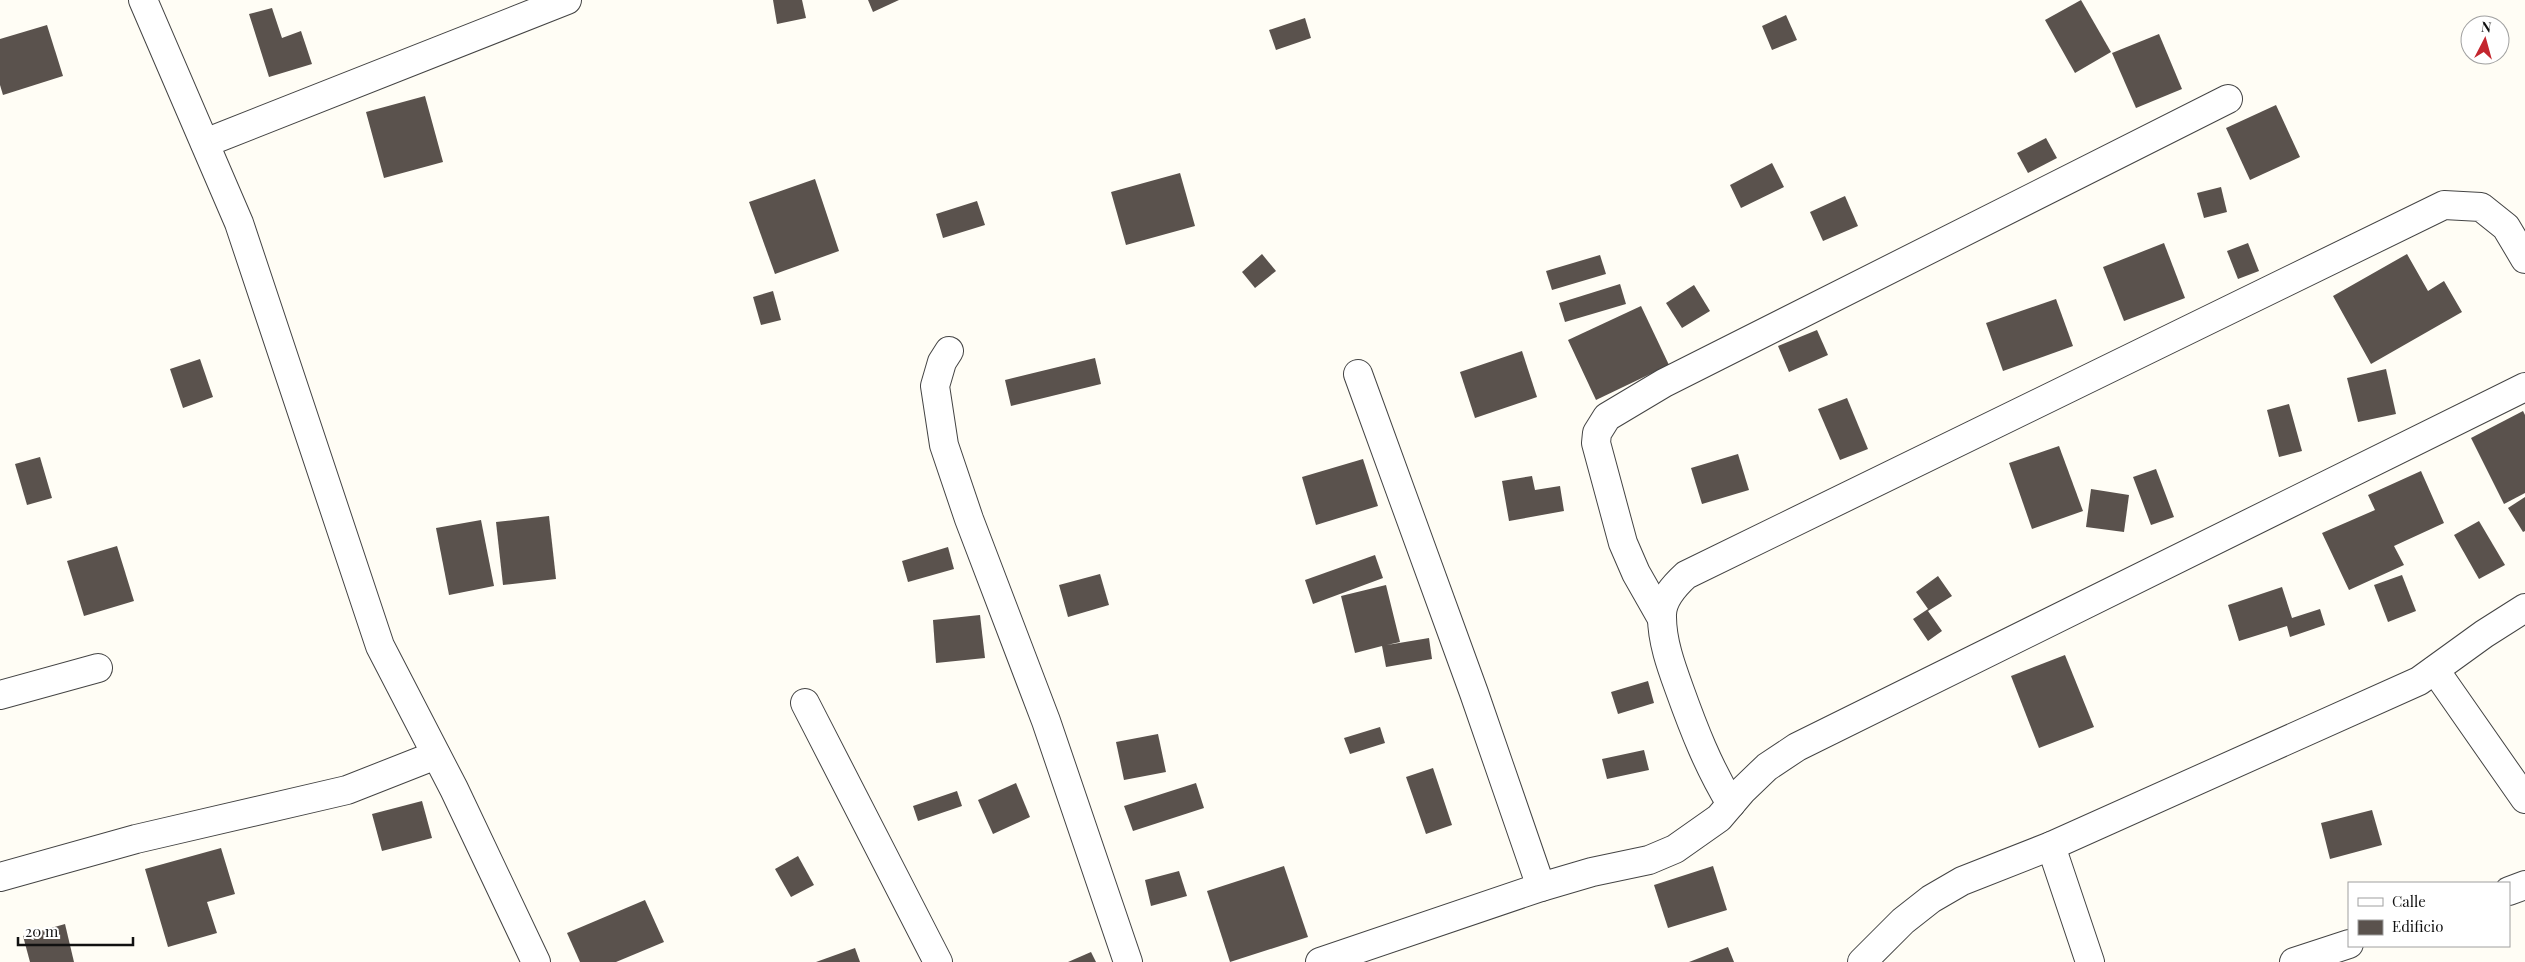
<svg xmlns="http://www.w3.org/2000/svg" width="2525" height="962" viewBox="0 0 2525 962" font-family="'Playfair Display',serif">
	<rect width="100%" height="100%" fill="#fffdf5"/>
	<!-- building -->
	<g fill="#5a524d">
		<polygon points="773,0 802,0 806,18 777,24"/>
		<polygon points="868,0 899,0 873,12"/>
		<polygon points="2081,0 2111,52 2075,73 2045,20"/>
		<polygon points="272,8 282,38 301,31 312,64 269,77 249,14"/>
		<polygon points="1786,15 1797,40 1772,50 1762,26"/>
		<polygon points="1305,18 1311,38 1276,50 1269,30"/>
		<polygon points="47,25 63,76 3,95 0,85 0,39"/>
		<polygon points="2159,34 2182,89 2136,108 2112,53"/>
		<polygon points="425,96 443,162 384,178 366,112"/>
		<polygon points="2276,105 2300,157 2250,180 2226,128"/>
		<polygon points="2046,138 2057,158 2028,173 2017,153"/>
		<polygon points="1772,163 1784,187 1741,208 1730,185"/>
		<polygon points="1180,173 1195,226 1126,245 1111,192"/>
		<polygon points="815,179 839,251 775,274 749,202"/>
		<polygon points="2221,187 2227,212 2204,218 2197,193"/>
		<polygon points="1845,196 1858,226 1823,241 1810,212"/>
		<polygon points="977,201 985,225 943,238 936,214"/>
		<polygon points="2164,243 2185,298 2124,321 2103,267"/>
		<polygon points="2248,243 2259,271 2238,279 2227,251"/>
		<polygon points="1262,254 1276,271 1255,288 1242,272"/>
		<polygon points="2407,254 2428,291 2444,281 2462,312 2371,364 2333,296"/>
		<polygon points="1600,255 1606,274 1552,290 1546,271"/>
		<polygon points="1620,284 1626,304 1565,322 1559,303"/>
		<polygon points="1694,285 1710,311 1682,328 1666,303"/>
		<polygon points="773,291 781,320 761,325 753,297"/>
		<polygon points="2056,299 2073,346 2003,371 1986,323"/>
		<polygon points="1641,306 1669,365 1596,400 1568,340"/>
		<polygon points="1817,330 1828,355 1789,372 1778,346"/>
		<polygon points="1522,351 1537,397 1475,418 1460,372"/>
		<polygon points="1095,358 1101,384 1011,406 1005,380"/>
		<polygon points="200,359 213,397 183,408 170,369"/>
		<polygon points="2386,369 2396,414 2358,422 2347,378"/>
		<polygon points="1847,398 1868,449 1840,460 1818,409"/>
		<polygon points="2289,404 2302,451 2279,457 2267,410"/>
		<polygon points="2523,411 2525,415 2525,493 2504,504 2471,438"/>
		<polygon points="2059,446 2083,511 2032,529 2009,463"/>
		<polygon points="1738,454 1749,490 1702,504 1691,468"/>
		<polygon points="40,457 52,498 27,505 15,464"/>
		<polygon points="1363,459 1378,506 1316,525 1302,477"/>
		<polygon points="2156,469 2174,517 2151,525 2133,477"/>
		<polygon points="2421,471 2444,523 2394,546 2404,565 2349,590 2322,533 2375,510 2368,495"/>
		<polygon points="1532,476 1535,490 1560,486 1564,511 1509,521 1502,481"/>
		<polygon points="2091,489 2129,495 2124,532 2086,527"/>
		<polygon points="2525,497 2525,531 2523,532 2508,508"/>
		<polygon points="549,516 556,579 503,585 496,522"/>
		<polygon points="481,520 494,586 449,595 436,528"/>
		<polygon points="2479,521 2505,565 2479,579 2454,535"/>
		<polygon points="117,546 134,601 84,616 67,561"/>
		<polygon points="948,547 954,569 908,582 902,561"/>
		<polygon points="1375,555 1383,578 1313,604 1305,580"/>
		<polygon points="1100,574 1109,605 1068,617 1059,585"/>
		<polygon points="2402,575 2416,611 2388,622 2374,585"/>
		<polygon points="1938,576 1952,596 1928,611 1942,631 1928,641 1913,619 1928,609 1916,592"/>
		<polygon points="1386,585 1400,642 1387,645 1429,638 1432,659 1386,667 1382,646 1355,653 1341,596"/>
		<polygon points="2282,587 2292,618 2320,609 2325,625 2290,637 2287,626 2239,641 2228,605"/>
		<polygon points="980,615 985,658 936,663 933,620"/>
		<polygon points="2065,655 2094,727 2039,748 2011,676"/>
		<polygon points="1648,681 1654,703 1618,714 1611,692"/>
		<polygon points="1380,727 1385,743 1350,754 1344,738"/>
		<polygon points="1158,734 1166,772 1124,780 1116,742"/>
		<polygon points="1644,750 1649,770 1607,779 1602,759"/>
		<polygon points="1433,768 1452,825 1426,834 1406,777"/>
		<polygon points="1016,783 1030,817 993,834 978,800"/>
		<polygon points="1196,783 1204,808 1133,831 1124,806"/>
		<polygon points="957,791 962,806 918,821 913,806"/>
		<polygon points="422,801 432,838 382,851 372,814"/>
		<polygon points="2372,810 2382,845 2330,859 2321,823"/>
		<polygon points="221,848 235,894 207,902 217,933 168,947 145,869"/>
		<polygon points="798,856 814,885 791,897 775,869"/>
		<polygon points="1284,866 1308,937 1230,962 1207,891"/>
		<polygon points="1713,866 1727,910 1668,928 1654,885"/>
		<polygon points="1179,871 1187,896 1151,906 1145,880"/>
		<polygon points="645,900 664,942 616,962 580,962 567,933"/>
		<polygon points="65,924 74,962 30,962 23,936"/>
		<polygon points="1728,947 1734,962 1689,962"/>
		<polygon points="855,948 860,962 816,962"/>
		<polygon points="1091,952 1096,962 1068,962"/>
	</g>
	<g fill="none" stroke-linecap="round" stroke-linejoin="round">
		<defs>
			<g id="minor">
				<polyline points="143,0 239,223 380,646 454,789 536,962"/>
				<polyline points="205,143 567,0"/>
				<polyline points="949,351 942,362 935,386 944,445 969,519 1046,721 1128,962"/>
				<polyline points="1358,374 1474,693 1541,887"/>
				<polyline points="1661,617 1636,573 1623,543 1596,443 1597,433 1607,417 1664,383 2228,99"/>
				<polyline points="2435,670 2525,799"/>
				<polyline points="0,695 98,668"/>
				<polyline points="805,703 938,962"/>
				<path d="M1731,804C1708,766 1694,730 1679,688C1671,666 1662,641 1662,617C1661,600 1674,586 1686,575L2444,205L2481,207L2506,227L2525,259"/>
				<polyline points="2051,846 2090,962"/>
				<polyline points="0,877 136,839 347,790 436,755"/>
				<polyline points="2509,891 2525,885"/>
				<polyline points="1320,962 1541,887 1592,872 1649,860 1675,849 1719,818 1742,791 1767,767 1797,747 2525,387"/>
				<polyline points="1862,962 1903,921 1931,899 1962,881 2051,846 2419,681 2484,634 2525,608"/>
				<polyline points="2294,962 2349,944"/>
			</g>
		</defs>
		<!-- minor casing -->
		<use href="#minor" stroke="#444" stroke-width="30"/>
		<!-- minor -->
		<use href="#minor" stroke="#fff" stroke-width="28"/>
	</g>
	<!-- legend -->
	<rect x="2348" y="882" width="162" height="65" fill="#ffffff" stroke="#a0a0a0"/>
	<rect x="2358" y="898" width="25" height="8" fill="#ffffff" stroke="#a0a0a0"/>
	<text x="2392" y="907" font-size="15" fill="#111111">Calle</text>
	<rect x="2358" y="920" width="25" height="15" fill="#5a524d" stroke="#a0a0a0"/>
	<text x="2392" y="932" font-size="15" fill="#111111">Edificio</text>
	<!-- north arrow -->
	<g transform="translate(2485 40) rotate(6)"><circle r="24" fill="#ffffff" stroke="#a0a0a0"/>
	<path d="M0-4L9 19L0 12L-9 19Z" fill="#c4262e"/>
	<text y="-8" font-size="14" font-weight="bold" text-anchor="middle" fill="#111111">N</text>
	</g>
	<!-- scale -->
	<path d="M18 937v8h115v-8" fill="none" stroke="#111111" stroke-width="2.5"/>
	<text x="25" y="937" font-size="15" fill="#111111" stroke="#ffffff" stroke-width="4" paint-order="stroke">20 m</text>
</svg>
